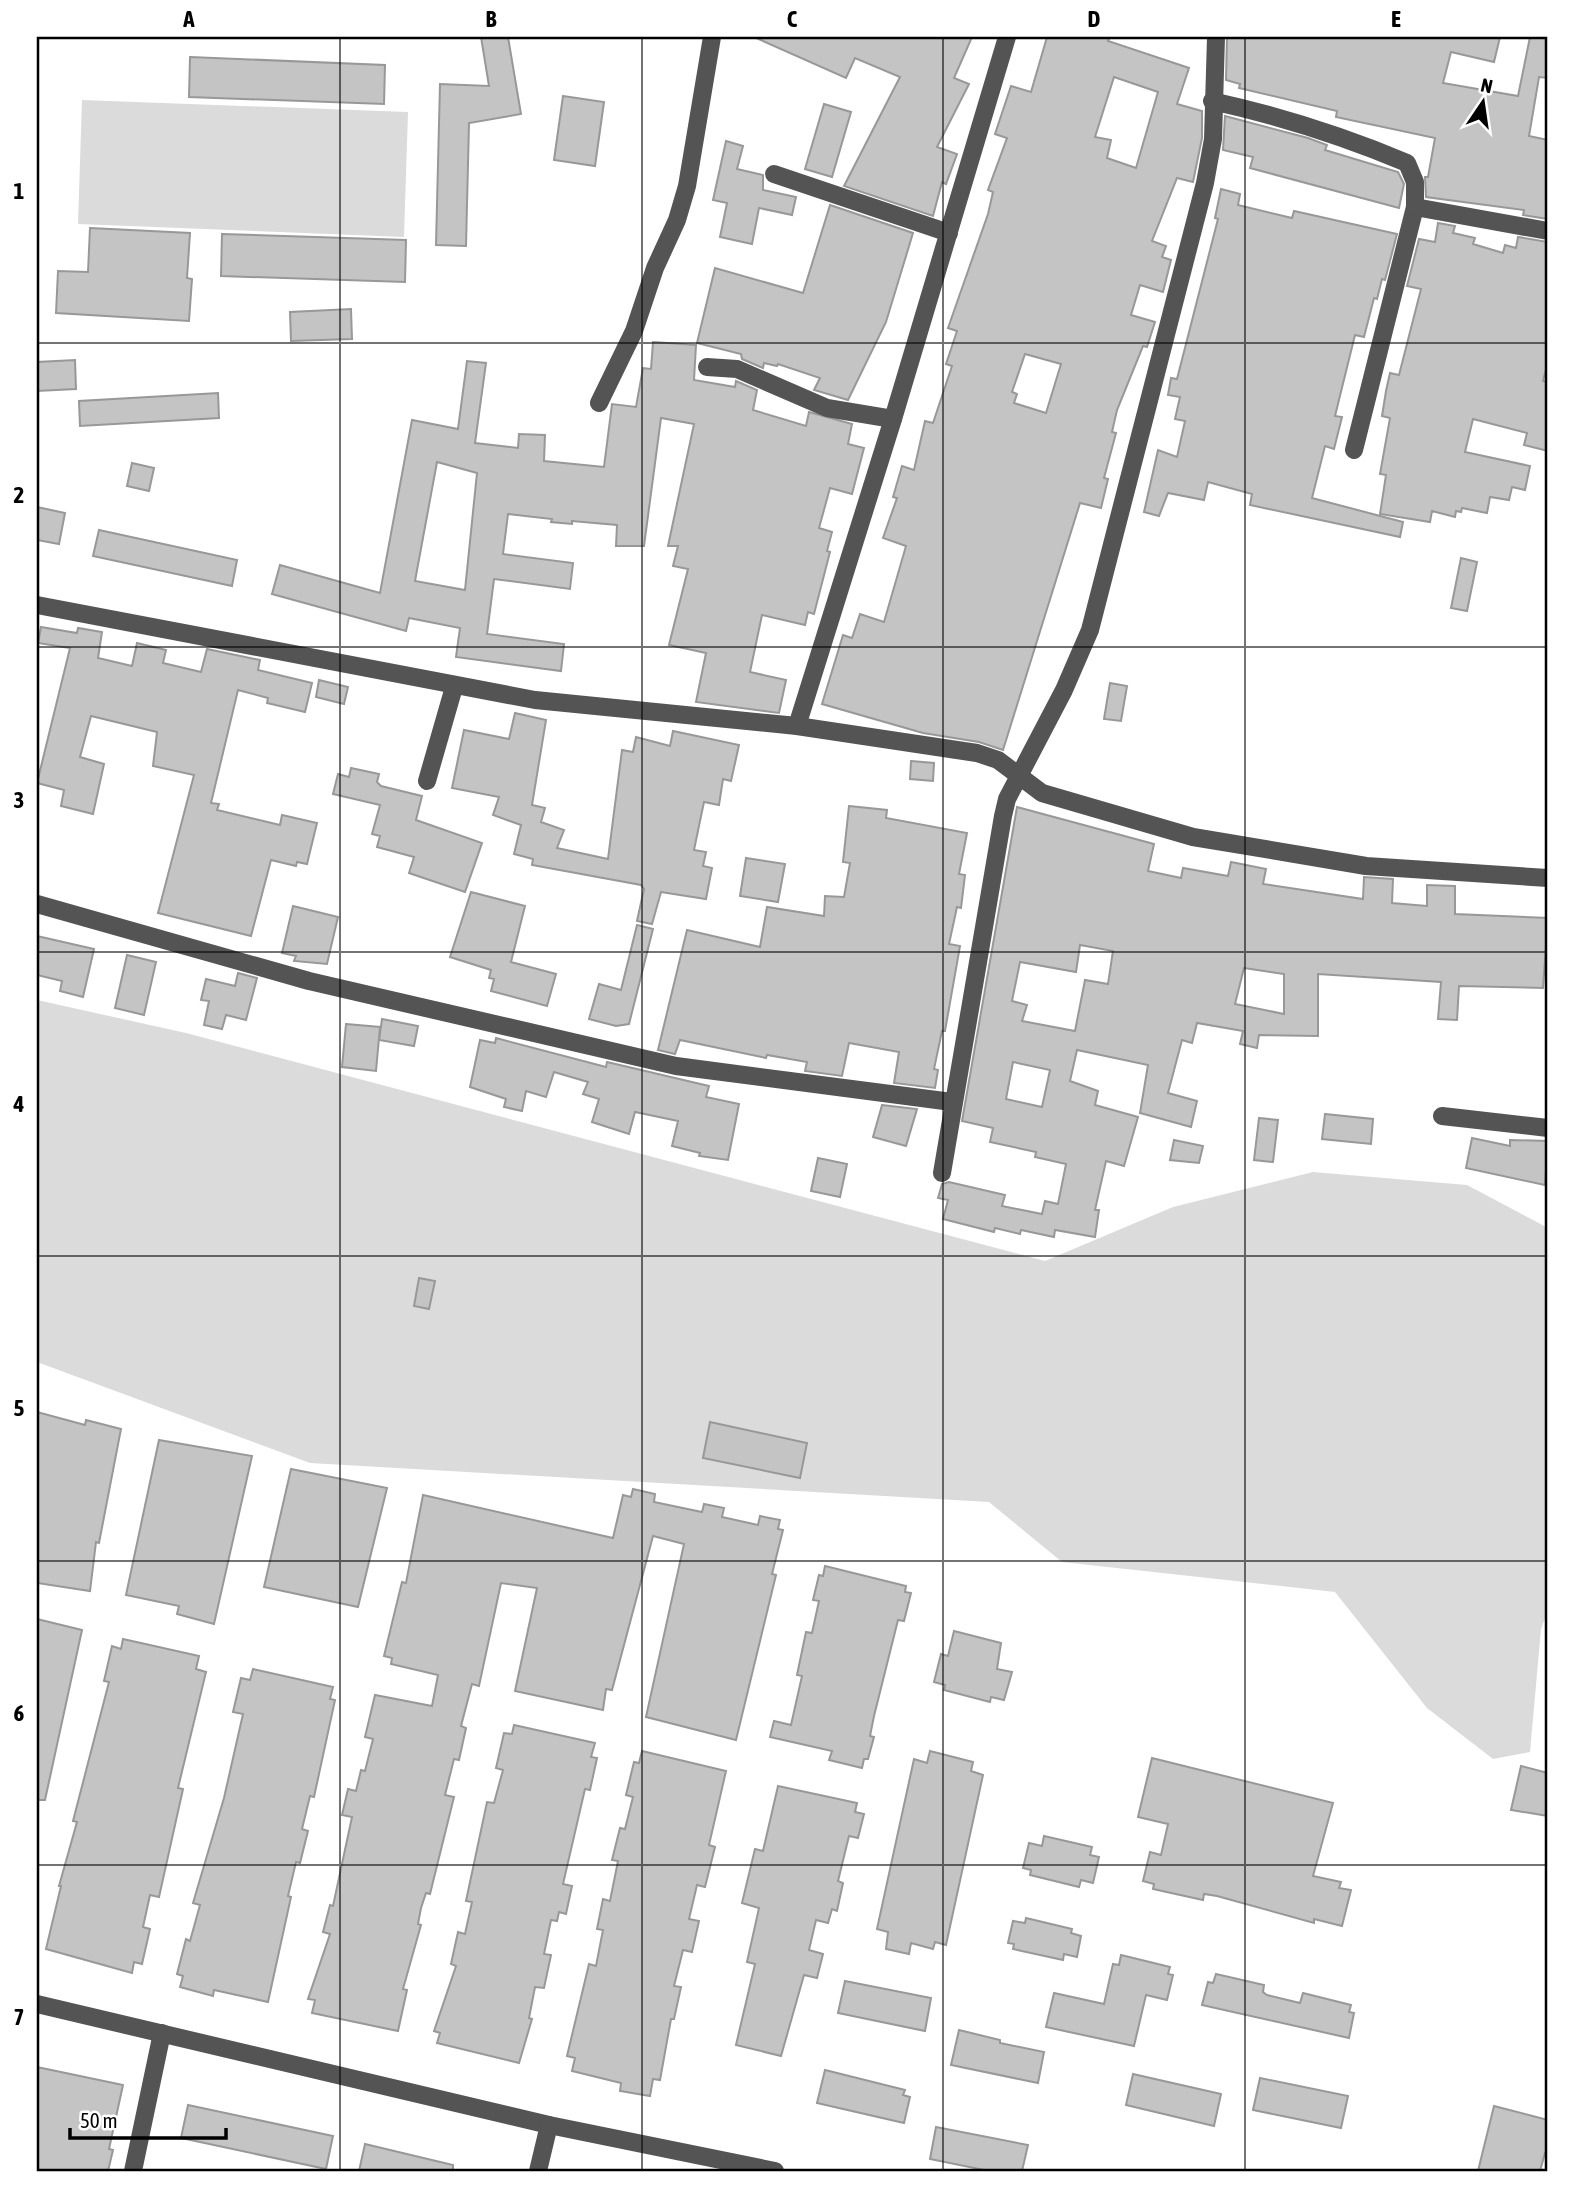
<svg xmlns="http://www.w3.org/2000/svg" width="1585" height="2208" viewBox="0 0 1585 2208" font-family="'Asap Condensed',sans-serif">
	<rect width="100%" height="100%" fill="#fff"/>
	<!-- green -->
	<g fill="#dbdbdb">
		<polygon points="82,100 408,112 404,237 78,224"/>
		<polygon points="37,1000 186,1033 1045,1261 1173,1207 1313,1172 1467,1185 1548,1228 1548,1611 1541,1629 1530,1752 1493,1759 1427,1708 1335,1592 1062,1562 989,1502 310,1463 37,1362"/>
	</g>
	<!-- building -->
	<g fill="#c4c4c4" stroke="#989898" stroke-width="2" fill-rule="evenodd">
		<polygon points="481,37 508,37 521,114 469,123 466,246 436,245 440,84 489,86"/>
		<polygon points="754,37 972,37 954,78 969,84 937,147 957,154 946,184 942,182 933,216 844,186 900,77 855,58 846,78"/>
		<path d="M1047,37H1110L1108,41L1189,68L1177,104L1202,111V138L1193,182L1177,178L1152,241L1166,246L1162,257L1171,260L1163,292L1140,285L1131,315L1155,322L1147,347L1143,346L1117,410L1112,432L1116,433L1104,478L1108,479L1101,508L1080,503L1003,750L979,742L923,733L822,704L843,635L852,638L860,614L884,622L906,546L883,538L897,498L893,497L902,466L914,470L925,421L933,423L952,366L946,364L957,331L948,328L988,214L993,192L988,190L1007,138L995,134L1011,86L1031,92ZM1114,77L1158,92L1136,168L1107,158L1111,140L1095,137ZM1025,354L1061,364L1046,413L1014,403L1017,394L1012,392Z"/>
		<polygon points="1227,37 1500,37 1494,62 1451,52 1443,83 1518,96 1530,37 1548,37 1548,78 1539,77 1529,136 1548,140 1548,219 1523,215 1524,210 1426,197 1425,177 1428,177 1435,138 1336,117 1337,111 1239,88 1240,84 1226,80"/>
		<polygon points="190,57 385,65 384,104 189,97"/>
		<polygon points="563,96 604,102 595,166 554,160"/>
		<polygon points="824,104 851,112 832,177 805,169"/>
		<polygon points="1225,116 1308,138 1327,145 1325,150 1398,172 1404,184 1399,208 1250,168 1253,157 1223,150"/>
		<polygon points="726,141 743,146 737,169 763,175 763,190 796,197 792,215 759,208 752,244 720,237 727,203 713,200"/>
		<polygon points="1221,189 1240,194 1238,205 1292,218 1294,211 1397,234 1385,280 1382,279 1377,299 1374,298 1364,337 1355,335 1335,416 1342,417 1334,449 1325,446 1312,498 1403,522 1400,537 1250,505 1252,494 1208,482 1204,500 1168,493 1159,516 1144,512 1158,450 1177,457 1185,421 1175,419 1180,397 1168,395 1171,378 1177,379 1218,219 1215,218"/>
		<polygon points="830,205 913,233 886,322 848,400 814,390 820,378 778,364 777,366 764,363 763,368 742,359 741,354 697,343 715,268 803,293"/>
		<polygon points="1438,223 1455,226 1453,233 1475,238 1473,244 1503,253 1505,245 1516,248 1518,237 1548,242 1548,362 1543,381 1548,382 1548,451 1524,445 1527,433 1473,419 1465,452 1530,466 1525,490 1512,487 1509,500 1490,497 1487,513 1462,508 1461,512 1456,511 1455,517 1432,511 1430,522 1380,514 1386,475 1380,474 1390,418 1382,416 1386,391 1390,373 1399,375 1421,289 1407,286 1419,239 1435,242"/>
		<polygon points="90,228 190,233 187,278 192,279 189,321 56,313 58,271 88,272"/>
		<polygon points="222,234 406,240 405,282 221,276"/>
		<polygon points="351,309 352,339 291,341 290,312"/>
		<path d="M653,342L696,345L694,380L735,387L736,381L757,390L753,410L806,426L809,412L852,424L848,444L864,448L852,494L830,488L819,528L832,532L827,551L830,552L814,614L808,612L805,625L762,615L750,672L786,680L779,713L696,702L706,653L669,645L688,569L673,566L678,546H668L694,424L661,418L644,546H616L617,525L572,521V524L551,522L552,519L508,514L503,554L573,563L570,589L494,579L487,634L564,644L561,671L456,657L460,628L409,618L406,631L272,594L280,565L380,593L412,420L458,429L467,361L486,363L475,443L518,448L519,434L545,435L544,461L604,467L612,404L636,407L643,368L651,369ZM437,462L477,473L465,590L415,581Z"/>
		<polygon points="75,360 76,389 37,391 37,362"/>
		<polygon points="218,393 219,418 80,426 79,401"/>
		<polygon points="132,463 154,468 149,491 127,486"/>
		<polygon points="37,507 65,513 59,544 37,540"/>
		<polygon points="99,530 237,560 232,586 93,556"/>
		<polygon points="1461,558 1477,562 1467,611 1451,608"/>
		<polygon points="41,627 77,633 78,628 102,632 98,658 132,666 137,643 166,650 163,663 201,672 207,649 260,660 258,670 312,683 305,712 267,703 268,698 238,690 211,803 219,804 217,810 280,825 282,815 317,823 307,864 297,862 296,866 271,860 251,936 158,913 194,775 153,766 157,732 91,716 80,757 104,764 93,814 61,806 64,790 37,783 70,648 38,643"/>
		<polygon points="319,680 348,687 344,704 316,697"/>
		<polygon points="1110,683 1127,686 1121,721 1104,719"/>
		<polygon points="515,713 546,720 532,805 545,808 541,822 564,830 557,848 608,859 622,750 633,752 636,737 670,746 673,731 739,745 731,781 723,779 719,805 704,802 700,821 694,850 706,852 703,866 712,868 706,899 661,892 652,924 637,921 644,889 641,885 532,865 533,859 514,854 521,825 493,815 499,797 452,788 464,730 509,739"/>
		<polygon points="911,761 934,763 933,781 910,779"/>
		<polygon points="351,768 379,774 377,782 381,786 422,796 416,820 482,843 465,892 409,873 414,857 377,847 380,836 372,834 380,805 333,794 338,774 349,777"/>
		<polygon points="849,806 887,810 886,818 967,833 959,874 965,875 961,908 957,907 949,944 960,946 945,1031 942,1031 934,1069 938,1070 935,1088 894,1083 899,1052 849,1043 842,1076 805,1071 807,1062 767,1055 766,1058 680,1040 675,1054 658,1050 687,930 760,947 767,907 824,916 825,896 844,897 850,863 843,862"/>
		<path d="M1017,807L1154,844L1148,871L1181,878L1183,868L1228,876L1231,862L1266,869L1263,884L1363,899L1364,877L1393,879L1392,903L1427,906V885L1455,886V914L1548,918L1543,988L1459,986L1457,1020L1438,1019L1441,982L1318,974V1036L1259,1035L1257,1048L1240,1044L1243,1031L1197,1023L1192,1043L1182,1040L1168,1093L1197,1101L1191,1127L1140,1113L1148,1065L1077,1050L1070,1081L1098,1091L1095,1105L1138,1117L1124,1166L1106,1161L1095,1210H1099L1095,1237L1055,1230L1054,1237L1021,1230L1020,1234L995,1228L994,1232L943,1219L948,1200L938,1198L942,1184L949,1182L1005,1195L1002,1206L1042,1214L1045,1201L1058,1204L1066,1164L1035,1157L1036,1152L990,1142L993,1128L962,1121ZM1080,945L1113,951L1108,984L1085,980L1075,1031L1022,1021L1027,1005L1012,1001L1020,962L1076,972ZM1244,968L1284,974V1014L1235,1004ZM1013,1062L1050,1070L1042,1107L1006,1099Z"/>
		<polygon points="746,858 785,864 778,902 740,896"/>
		<polygon points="471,892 525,906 511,962 556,974 547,1006 491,991 494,979 489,978 491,970 450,957"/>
		<polygon points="293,906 338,917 327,964 294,961 296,956 282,953"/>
		<polygon points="637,925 653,929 629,1024 616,1026 589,1019 599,984 621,990"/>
		<polygon points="37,936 94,949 83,997 60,991 62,981 37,975"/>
		<polygon points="127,955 156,962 144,1015 115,1008"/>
		<polygon points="238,973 257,978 246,1020 226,1015 222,1029 204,1025 209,1001 201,1000 206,979 235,986"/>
		<polygon points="382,1019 418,1026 414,1046 379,1040"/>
		<polygon points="346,1024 380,1027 376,1071 342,1067"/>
		<polygon points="496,1038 606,1067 607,1062 709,1086 706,1097 739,1104 728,1160 699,1156 700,1153 672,1146 678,1121 635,1112 629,1134 592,1122 599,1099 583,1094 588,1082 554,1072 546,1097 526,1091 522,1111 504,1107 506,1099 470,1087 480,1040 495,1043"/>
		<polygon points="882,1105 917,1109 906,1146 873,1137"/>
		<polygon points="1325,1114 1373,1119 1371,1144 1322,1139"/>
		<polygon points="1259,1118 1278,1120 1273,1162 1254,1160"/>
		<polygon points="1472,1138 1510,1146 1510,1140 1548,1141 1545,1185 1466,1168"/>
		<polygon points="1174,1140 1203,1146 1199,1163 1170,1160"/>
		<polygon points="818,1158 847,1164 840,1197 811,1191"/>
		<polygon points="419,1278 435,1281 429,1309 414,1306"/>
		<polygon points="37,1412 85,1425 86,1420 121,1429 99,1543 96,1542 90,1591 37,1583"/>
		<polygon points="710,1422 807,1443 800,1478 703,1458"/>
		<polygon points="159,1440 252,1456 214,1624 177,1614 179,1606 126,1595"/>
		<polygon points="291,1469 387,1488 358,1607 264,1587"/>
		<polygon points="633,1489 655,1494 654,1502 702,1512 704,1504 724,1508 722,1517 758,1525 760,1516 780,1520 778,1529 783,1530 772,1574 776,1575 736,1740 646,1717 684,1544 653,1536 612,1690 606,1689 603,1710 515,1691 537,1588 501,1583 479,1686 472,1684 461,1726 466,1728 459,1760 454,1759 445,1795 454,1797 430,1894 426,1893 421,1908 418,1924 421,1925 403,1989 407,1990 398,2031 312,2013 315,2000 308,1999 330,1934 323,1932 330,1905 333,1906 352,1817 342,1815 348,1789 356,1791 361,1770 365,1771 373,1739 365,1737 375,1695 432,1706 438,1675 391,1664 392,1658 384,1656 402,1582 406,1583 423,1495 613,1538 623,1495 631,1497"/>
		<polygon points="825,1566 906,1586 905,1592 911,1593 904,1621 898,1620 874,1716 870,1736 874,1737 868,1759 864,1759 862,1768 829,1760 832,1751 770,1737 774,1721 791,1725 802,1676 797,1675 806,1632 812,1633 819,1601 813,1600 819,1575 823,1576"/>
		<polygon points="37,1619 82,1630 45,1800 37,1800"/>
		<polygon points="954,1631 1001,1643 997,1669 1012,1672 1004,1700 991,1697 990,1702 944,1690 945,1685 934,1682 941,1654 948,1656"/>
		<polygon points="123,1639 199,1656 196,1669 206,1672 178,1788 183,1789 159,1897 150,1895 143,1927 150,1929 142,1964 134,1962 132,1973 46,1949 61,1886 59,1886 77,1822 73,1821 109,1682 104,1681 112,1646 121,1649"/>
		<polygon points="253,1669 333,1687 330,1699 335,1700 314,1797 310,1796 302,1829 308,1831 300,1863 296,1862 288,1896 291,1897 268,2002 214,1990 213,1996 180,1987 183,1976 177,1974 186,1939 190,1941 200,1905 193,1903 224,1798 243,1714 233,1712 241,1678 250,1680"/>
		<polygon points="514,1725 595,1743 591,1757 597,1758 590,1790 585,1789 563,1884 572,1886 566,1914 559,1912 557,1921 551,1920 544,1954 551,1955 544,1988 535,1987 529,2018 532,2019 519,2063 437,2043 440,2033 434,2031 456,1966 451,1964 458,1932 465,1934 472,1902 466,1901 487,1802 494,1803 503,1770 496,1768 504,1733 512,1734"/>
		<polygon points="642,1751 726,1771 709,1845 715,1847 705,1887 697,1885 689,1919 699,1921 692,1952 683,1950 674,1986 681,1987 674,2019 671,2019 660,2080 653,2079 650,2096 620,2091 621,2083 572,2071 575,2058 567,2056 589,1964 596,1966 603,1930 597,1929 603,1899 610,1901 618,1861 612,1860 620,1828 625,1829 633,1797 626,1795 634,1762 639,1763"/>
		<polygon points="930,1751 973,1762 971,1771 983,1775 946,1945 935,1942 933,1949 911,1943 909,1954 886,1949 888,1932 877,1929 914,1759 927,1763"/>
		<polygon points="1152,1758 1333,1803 1313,1876 1341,1882 1339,1888 1351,1890 1342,1926 1314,1919 1314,1923 1217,1896 1204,1894 1203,1900 1153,1889 1154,1884 1143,1881 1150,1852 1161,1855 1168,1824 1138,1817"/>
		<polygon points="1521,1766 1548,1773 1548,1816 1511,1810"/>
		<polygon points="778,1786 857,1803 855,1812 864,1814 858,1838 849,1836 838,1881 843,1883 837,1911 832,1909 828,1923 816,1920 809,1950 823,1954 817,1978 804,1975 781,2056 736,2045 755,1964 747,1962 759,1908 742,1903 755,1849 763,1851"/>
		<polygon points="1044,1836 1092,1847 1090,1855 1099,1857 1093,1883 1081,1880 1079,1887 1030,1875 1031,1870 1023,1868 1029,1843 1042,1846"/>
		<polygon points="1026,1918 1072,1929 1071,1933 1081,1936 1077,1957 1064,1954 1063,1960 1013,1949 1014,1944 1008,1943 1013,1921 1025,1923"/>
		<polygon points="1121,1955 1170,1967 1168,1974 1173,1975 1167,2000 1146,1995 1134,2046 1046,2027 1054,1993 1104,2004 1113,1964 1119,1965"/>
		<polygon points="1216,1974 1264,1985 1263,1992 1267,1995 1300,2003 1303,1993 1351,2005 1349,2012 1354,2013 1349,2038 1202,2005 1208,1982 1213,1983"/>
		<polygon points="845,1981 931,1998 925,2031 838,2013"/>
		<polygon points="959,2030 1000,2040 1000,2043 1044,2052 1038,2083 951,2065"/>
		<polygon points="37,2067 123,2085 109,2149 113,2150 108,2171 37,2171"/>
		<polygon points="825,2070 905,2090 903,2095 910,2097 904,2123 817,2103"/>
		<polygon points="1133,2074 1221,2094 1214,2126 1126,2105"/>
		<polygon points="1260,2078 1348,2096 1341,2128 1253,2110"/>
		<polygon points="188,2105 333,2136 326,2169 181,2138"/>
		<polygon points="1494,2106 1548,2120 1548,2154 1545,2153 1540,2171 1478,2171"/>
		<polygon points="936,2127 1028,2145 1022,2171 989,2171 930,2159"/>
		<polygon points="365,2144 453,2165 453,2171 359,2171"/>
	</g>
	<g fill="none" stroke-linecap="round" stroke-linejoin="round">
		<!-- minor -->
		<g stroke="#545454" stroke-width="18">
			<path d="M1212,101C1280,116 1343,136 1407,163L1415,182V207L1354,450"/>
			<polyline points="774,174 949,233"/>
			<polyline points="1415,207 1548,231"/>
			<polyline points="707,367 737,369 827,408 893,419"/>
			<polyline points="599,403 634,331 655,268 677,220 687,186 712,37"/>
			<polyline points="37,605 535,700 797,726 977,753 998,760 1042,793 1193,837 1366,866 1548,878"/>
			<polyline points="797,726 893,419 1007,37"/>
			<polyline points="427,781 454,687"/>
			<polyline points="37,904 309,981 676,1066 952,1102"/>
			<polyline points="1442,1116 1548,1128"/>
			<polyline points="942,1173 1003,816 1007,799 1064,690 1090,630 1205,183 1213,139 1216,37"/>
			<polyline points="37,2004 549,2125 775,2171"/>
			<polyline points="133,2171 162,2033"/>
			<polyline points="538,2171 549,2125"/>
		</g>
	</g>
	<!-- grid -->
	<path fill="none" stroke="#000" stroke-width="2" stroke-opacity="0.55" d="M340,37V2171M642,37V2171M943,37V2171M1245,37V2171M37,343H1548M37,647H1548M37,952H1548M37,1256H1548M37,1561H1548M37,1865H1548"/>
	<!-- border -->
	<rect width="1585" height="2208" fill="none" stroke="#ffffff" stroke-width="77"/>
	<!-- north arrow -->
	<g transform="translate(1483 102) rotate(13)" stroke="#ffffff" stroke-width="5" paint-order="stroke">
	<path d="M0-5L12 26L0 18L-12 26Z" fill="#000000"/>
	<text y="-10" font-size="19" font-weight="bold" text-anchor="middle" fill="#000000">N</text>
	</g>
	<!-- scale -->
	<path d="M70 2128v10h156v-10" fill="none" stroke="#000000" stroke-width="3.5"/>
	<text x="80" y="2128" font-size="21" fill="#000000" stroke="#ffffff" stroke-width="5" paint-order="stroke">50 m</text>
	<rect x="38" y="38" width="1508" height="2132" fill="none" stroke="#000" stroke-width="2.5"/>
	<g font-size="23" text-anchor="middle" font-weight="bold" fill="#000">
		<text x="189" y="27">A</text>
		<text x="491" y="27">B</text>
		<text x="792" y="27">C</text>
		<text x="1094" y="27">D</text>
		<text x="1396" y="27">E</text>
		<text x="19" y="199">1</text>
		<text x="19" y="503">2</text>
		<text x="19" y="808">3</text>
		<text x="19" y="1112">4</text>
		<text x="19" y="1416">5</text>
		<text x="19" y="1721">6</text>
		<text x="19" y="2025">7</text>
	</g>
</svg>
